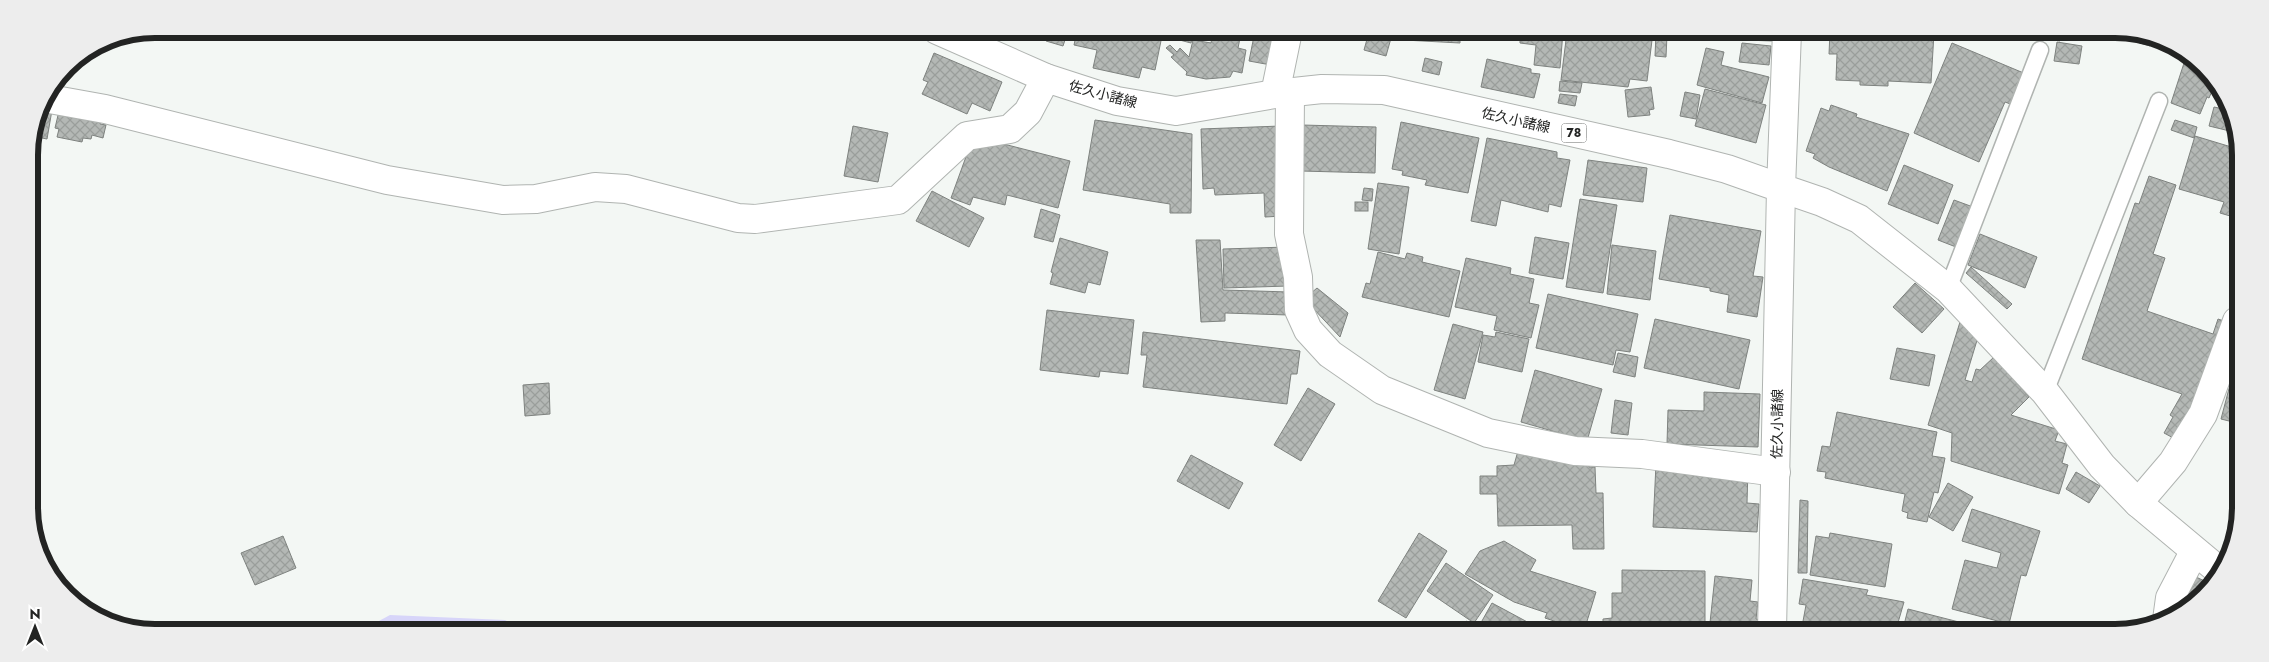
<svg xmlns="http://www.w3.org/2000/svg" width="2269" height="662" viewBox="0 0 2269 662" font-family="Jost,'Noto Sans JP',sans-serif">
	<defs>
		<pattern id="building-cross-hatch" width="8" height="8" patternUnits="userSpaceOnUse" patternTransform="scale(1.25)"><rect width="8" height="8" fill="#b4b8b5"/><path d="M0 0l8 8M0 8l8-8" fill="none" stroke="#9a9e9b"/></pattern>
	</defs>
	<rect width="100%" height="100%" fill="#f3f7f4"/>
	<!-- water -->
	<polygon fill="#d7d5f9" points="390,615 505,620 523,630 364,629"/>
	<!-- building -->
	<g fill="url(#building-cross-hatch)" stroke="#7e827f">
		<polygon points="1049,31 1068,31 1063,46 1046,41"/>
		<polygon points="1077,31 1163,31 1155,70 1142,67 1139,78 1093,68 1097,50 1074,45"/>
		<polygon points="1169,31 1194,31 1191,43 1168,37"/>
		<polygon points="1255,31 1278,31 1271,65 1249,61"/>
		<polygon points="1365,31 1393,31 1386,56 1364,50 1369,32"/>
		<polygon points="1404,31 1474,32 1473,39 1460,38 1460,43 1404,40"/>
		<polygon points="1213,32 1240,38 1238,48 1246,50 1242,73 1233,71 1230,77 1206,79 1186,75 1187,72 1171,57 1174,55 1166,48 1170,45 1177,52 1180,48 1189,57 1193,40 1211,43"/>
		<polygon points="1481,32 1563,32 1560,68 1534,65 1536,45 1520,43 1520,40 1481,36"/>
		<polygon points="1567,32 1653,32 1647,81 1630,79 1628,87 1561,80"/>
		<polygon points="1718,32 1772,32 1772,41 1718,39"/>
		<polygon points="1830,32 1934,33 1931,83 1888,81 1888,86 1860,85 1860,81 1836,80 1837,54 1829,54"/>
		<polygon points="2036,33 2062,33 2060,41 2035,35"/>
		<polygon points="2107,33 2146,33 2153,37 2150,46"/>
		<polygon points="1656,34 1667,35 1666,57 1655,56"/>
		<polygon points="2057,42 2082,46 2079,64 2054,61"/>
		<polygon points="1742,43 1771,46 1769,65 1739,62"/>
		<polygon points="1952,43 2026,74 2013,105 2005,102 1979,162 1914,133"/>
		<polygon points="1706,48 1724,52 1721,65 1769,77 1762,103 1697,85"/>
		<polygon points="934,53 1002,82 990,111 972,103 967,114 922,94 928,82 923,80"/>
		<polygon points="2186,57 2209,72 2215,84 2209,98 2207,97 2200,114 2171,103"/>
		<polygon points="1425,58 1442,62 1439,75 1422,71"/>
		<polygon points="1487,59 1531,69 1531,73 1540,74 1534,98 1481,87"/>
		<polygon points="1560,81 1582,83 1580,93 1559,91"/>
		<polygon points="1651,87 1654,109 1649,110 1650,115 1628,117 1625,90"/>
		<polygon points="1705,89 1766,105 1756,143 1695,126"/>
		<polygon points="1685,92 1700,95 1696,119 1680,116"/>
		<polygon points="1560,94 1577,96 1575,106 1558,103"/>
		<polygon points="1831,105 1857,114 1856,117 1909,134 1887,191 1829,167 1813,158 1815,154 1806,151 1821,108 1829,111"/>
		<polygon points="38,107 52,110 47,139 32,136"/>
		<polygon points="2214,107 2228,110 2238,133 2209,126"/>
		<polygon points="59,111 101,119 100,124 106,125 103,138 92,135 91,139 83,138 82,142 57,137 59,129 55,128"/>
		<polygon points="1095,120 1192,134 1191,213 1170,213 1170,204 1083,190"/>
		<polygon points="2175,120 2197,127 2194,138 2171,130"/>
		<polygon points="1401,122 1479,138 1468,193 1425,185 1427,180 1402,175 1403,171 1392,169"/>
		<polygon points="1302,125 1376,127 1375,173 1301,171"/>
		<polygon points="853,126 888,133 878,182 844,176"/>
		<polygon points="1281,126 1283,216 1265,217 1264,193 1215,195 1214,188 1203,189 1201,129"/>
		<polygon points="2195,136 2238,149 2237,218 2220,213 2224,202 2179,189"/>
		<polygon points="1487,138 1557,152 1557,158 1570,160 1561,207 1549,204 1548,212 1501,200 1496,226 1471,221"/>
		<polygon points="988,140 1070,161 1058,208 1007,195 1005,205 973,197 970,205 951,198 967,154"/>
		<polygon points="1588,160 1647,168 1643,202 1583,195"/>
		<polygon points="1904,165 1953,185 1938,224 1888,204"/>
		<polygon points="2149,176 2176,185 2153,254 2165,258 2147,311 2213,334 2218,319 2233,324 2179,441 2164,433 2173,417 2170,415 2182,394 2082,359 2135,203 2139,204"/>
		<polygon points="1378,183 1409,187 1399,254 1368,249"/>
		<polygon points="1364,188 1373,189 1372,201 1362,200"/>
		<polygon points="932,191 984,218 969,247 916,221"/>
		<polygon points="1580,199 1617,205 1603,293 1566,287"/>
		<polygon points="1954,200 1973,207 1956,247 1938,240"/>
		<rect x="1355" y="202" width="13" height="9"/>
		<polygon points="1041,209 1060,215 1053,242 1034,237"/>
		<polygon points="1670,215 1761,231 1753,276 1763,277 1757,317 1727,312 1729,295 1710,291 1710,288 1659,279"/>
		<polygon points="1980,234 2037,257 2025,288 1968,265"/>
		<polygon points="1535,237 1569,243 1563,279 1529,273"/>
		<polygon points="1060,238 1108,252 1100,285 1088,282 1085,293 1050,284 1053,273 1051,272"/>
		<polygon points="1196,240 1220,240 1223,290 1289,292 1288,315 1225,313 1225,321 1201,322"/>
		<polygon points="1612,245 1656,251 1650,300 1607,294"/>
		<polygon points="1287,247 1288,286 1224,288 1223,249"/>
		<polygon points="1378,252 1405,259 1407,253 1423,257 1422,262 1460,271 1449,317 1362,297 1366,283 1370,284"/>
		<polygon points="1466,258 1511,268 1510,274 1534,279 1529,303 1539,305 1531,338 1494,330 1497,316 1455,307"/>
		<polygon points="1971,267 2012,304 2007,309 1966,273"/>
		<polygon points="1915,283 1944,309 1922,333 1893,307"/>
		<polygon points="1317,288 1348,313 1340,337 1310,305 1310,294"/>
		<polygon points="1548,294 1638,314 1630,352 1616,350 1613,365 1536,348"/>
		<polygon points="1047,310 1134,320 1128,374 1100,371 1099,377 1040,370"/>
		<polygon points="1655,319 1750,340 1739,389 1644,368"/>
		<polygon points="1960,322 1978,337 1965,380 1972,382 1976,369 1980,370 1994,357 2029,397 2011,415 2059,430 2055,441 2067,444 2062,463 2068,465 2059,494 1951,461 1952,433 1928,425"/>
		<polygon points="1453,324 1483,332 1465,399 1434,390"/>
		<polygon points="1143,332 1300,351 1297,374 1291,374 1287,404 1143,387 1147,355 1141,355"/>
		<polygon points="1496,332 1529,339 1522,372 1478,362 1483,335 1495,337"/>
		<polygon points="1897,348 1935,355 1929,386 1890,379"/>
		<polygon points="1618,353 1638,357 1635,377 1613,372"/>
		<polygon points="1535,370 1602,389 1587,441 1521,422"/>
		<polygon points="2231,381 2237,382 2237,423 2221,419"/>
		<polygon points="549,383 550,414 525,416 523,385"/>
		<polygon points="1308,388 1335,404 1301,461 1274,445"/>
		<polygon points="1704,392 1760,394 1758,447 1667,444 1668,410 1704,411"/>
		<polygon points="1615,400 1632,403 1628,435 1611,433"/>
		<polygon points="1837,412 1937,432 1932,456 1945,458 1938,493 1934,492 1927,522 1907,518 1908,513 1902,511 1905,494 1825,478 1826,472 1817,471 1822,446 1830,447"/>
		<polygon points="1520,444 1589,464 1589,467 1595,467 1596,493 1603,493 1604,549 1573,549 1572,525 1498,526 1497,494 1480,494 1480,476 1497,476 1497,466 1514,465"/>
		<polygon points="1191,455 1243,483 1229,509 1177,481"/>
		<polygon points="1656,464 1748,469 1747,503 1759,504 1757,532 1653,527"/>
		<polygon points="2076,472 2100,486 2089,503 2066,489"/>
		<polygon points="1948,483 1973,497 1953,531 1929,517"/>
		<polygon points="1800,500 1808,501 1807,573 1798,573"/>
		<polygon points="1972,509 2040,531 2026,576 2021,575 2009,624 1952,609 1965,560 1997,568 2001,553 1962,541"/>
		<polygon points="1419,533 1447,551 1406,618 1378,601"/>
		<polygon points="1830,533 1892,544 1885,587 1810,575 1816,536 1829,538"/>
		<polygon points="283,536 296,568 255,585 241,553"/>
		<polygon points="1504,541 1536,560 1530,571 1596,592 1584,631 1545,618 1547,613 1514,602 1465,574 1480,551"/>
		<polygon points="1446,563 1493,595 1474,623 1427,591"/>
		<polygon points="1622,570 1705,571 1705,632 1603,632 1603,619 1612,618 1612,593 1622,593"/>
		<polygon points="1715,576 1752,580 1750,601 1758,602 1756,619 1760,620 1759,632 1709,632"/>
		<polygon points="2196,577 2209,583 2197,602 2186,609 2183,608"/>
		<polygon points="1803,579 1868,590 1866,595 1904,602 1895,633 1801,632 1806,605 1799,604"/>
		<polygon points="1492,603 1546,632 1460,632 1466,621 1478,628"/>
		<polygon points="1908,609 2002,633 1902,633"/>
	</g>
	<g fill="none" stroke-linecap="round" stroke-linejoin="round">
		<defs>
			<g id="lane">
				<polyline points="1948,289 2040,50"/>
				<polyline points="2045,392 2159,101"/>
			</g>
			<g id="street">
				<polyline points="1787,32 1781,188 1822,202 1859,219 1948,289 2045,392 2102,466 2138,503 2217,569"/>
				<polyline points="1290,92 1289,234 1298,277 1299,310 1308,330 1330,354 1382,390 1488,433 1575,451 1642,454 1776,472"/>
				<polyline points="1275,94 1288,31"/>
				<polyline points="44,98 105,109 387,180 503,200 536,199 595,187 626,189 738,218 755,219 898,200 967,136 1010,129 1028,112 1046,78"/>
				<polyline points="2138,503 2173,462 2203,414 2237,321"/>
				<polyline points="2167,620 2170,598 2194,552"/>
			</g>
			<polyline id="primary" points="937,30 1046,78 1117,101 1176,111 1275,94 1322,89 1384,90 1669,154 1727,169 1781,188 1772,632"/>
		</defs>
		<!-- lane casing -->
		<use href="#lane" stroke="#b0b4b1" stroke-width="19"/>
		<!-- street casing -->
		<use href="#street" stroke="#b0b4b1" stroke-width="30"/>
		<!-- primary casing -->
		<use href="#primary" stroke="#b0b4b1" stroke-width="30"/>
		<!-- lane -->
		<use href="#lane" stroke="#fff" stroke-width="16"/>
		<!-- street -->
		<use href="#street" stroke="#fff" stroke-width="28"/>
		<!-- primary -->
		<use href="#primary" stroke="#fff" stroke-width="28"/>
	</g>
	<g text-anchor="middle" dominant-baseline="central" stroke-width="4" stroke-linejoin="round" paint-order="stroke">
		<!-- shield labels -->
		<rect fill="#fff" stroke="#656665" stroke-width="1" x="1561.5" y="123.5" width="25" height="19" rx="4"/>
		<g font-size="12" font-weight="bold" fill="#232423">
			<text x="1574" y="133">78</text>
		</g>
		<!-- street labels -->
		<g font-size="14" fill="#232423" stroke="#fff">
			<text transform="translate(1103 94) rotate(15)">佐久小諸線</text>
			<text transform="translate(1516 120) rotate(13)">佐久小諸線</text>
			<text transform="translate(1777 424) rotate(-89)">佐久小諸線</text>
		</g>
	</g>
	<!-- crop -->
	<path d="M0 0H2269V662H0ZM155 38H2115A117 117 0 0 1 2232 155V507A117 117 0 0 1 2115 624H155A117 117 0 0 1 38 507V155A117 117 0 0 1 155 38Z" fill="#ededed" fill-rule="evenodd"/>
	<path fill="none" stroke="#232423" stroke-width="6" d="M155 38H2115A117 117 0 0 1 2232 155V507A117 117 0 0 1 2115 624H155A117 117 0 0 1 38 507V155A117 117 0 0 1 155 38Z"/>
	<!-- north arrow -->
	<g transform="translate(35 627)" stroke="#ffffff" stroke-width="4" paint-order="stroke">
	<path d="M0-4L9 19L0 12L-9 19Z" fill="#232423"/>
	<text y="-8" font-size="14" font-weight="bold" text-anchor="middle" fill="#232423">N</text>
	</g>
</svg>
